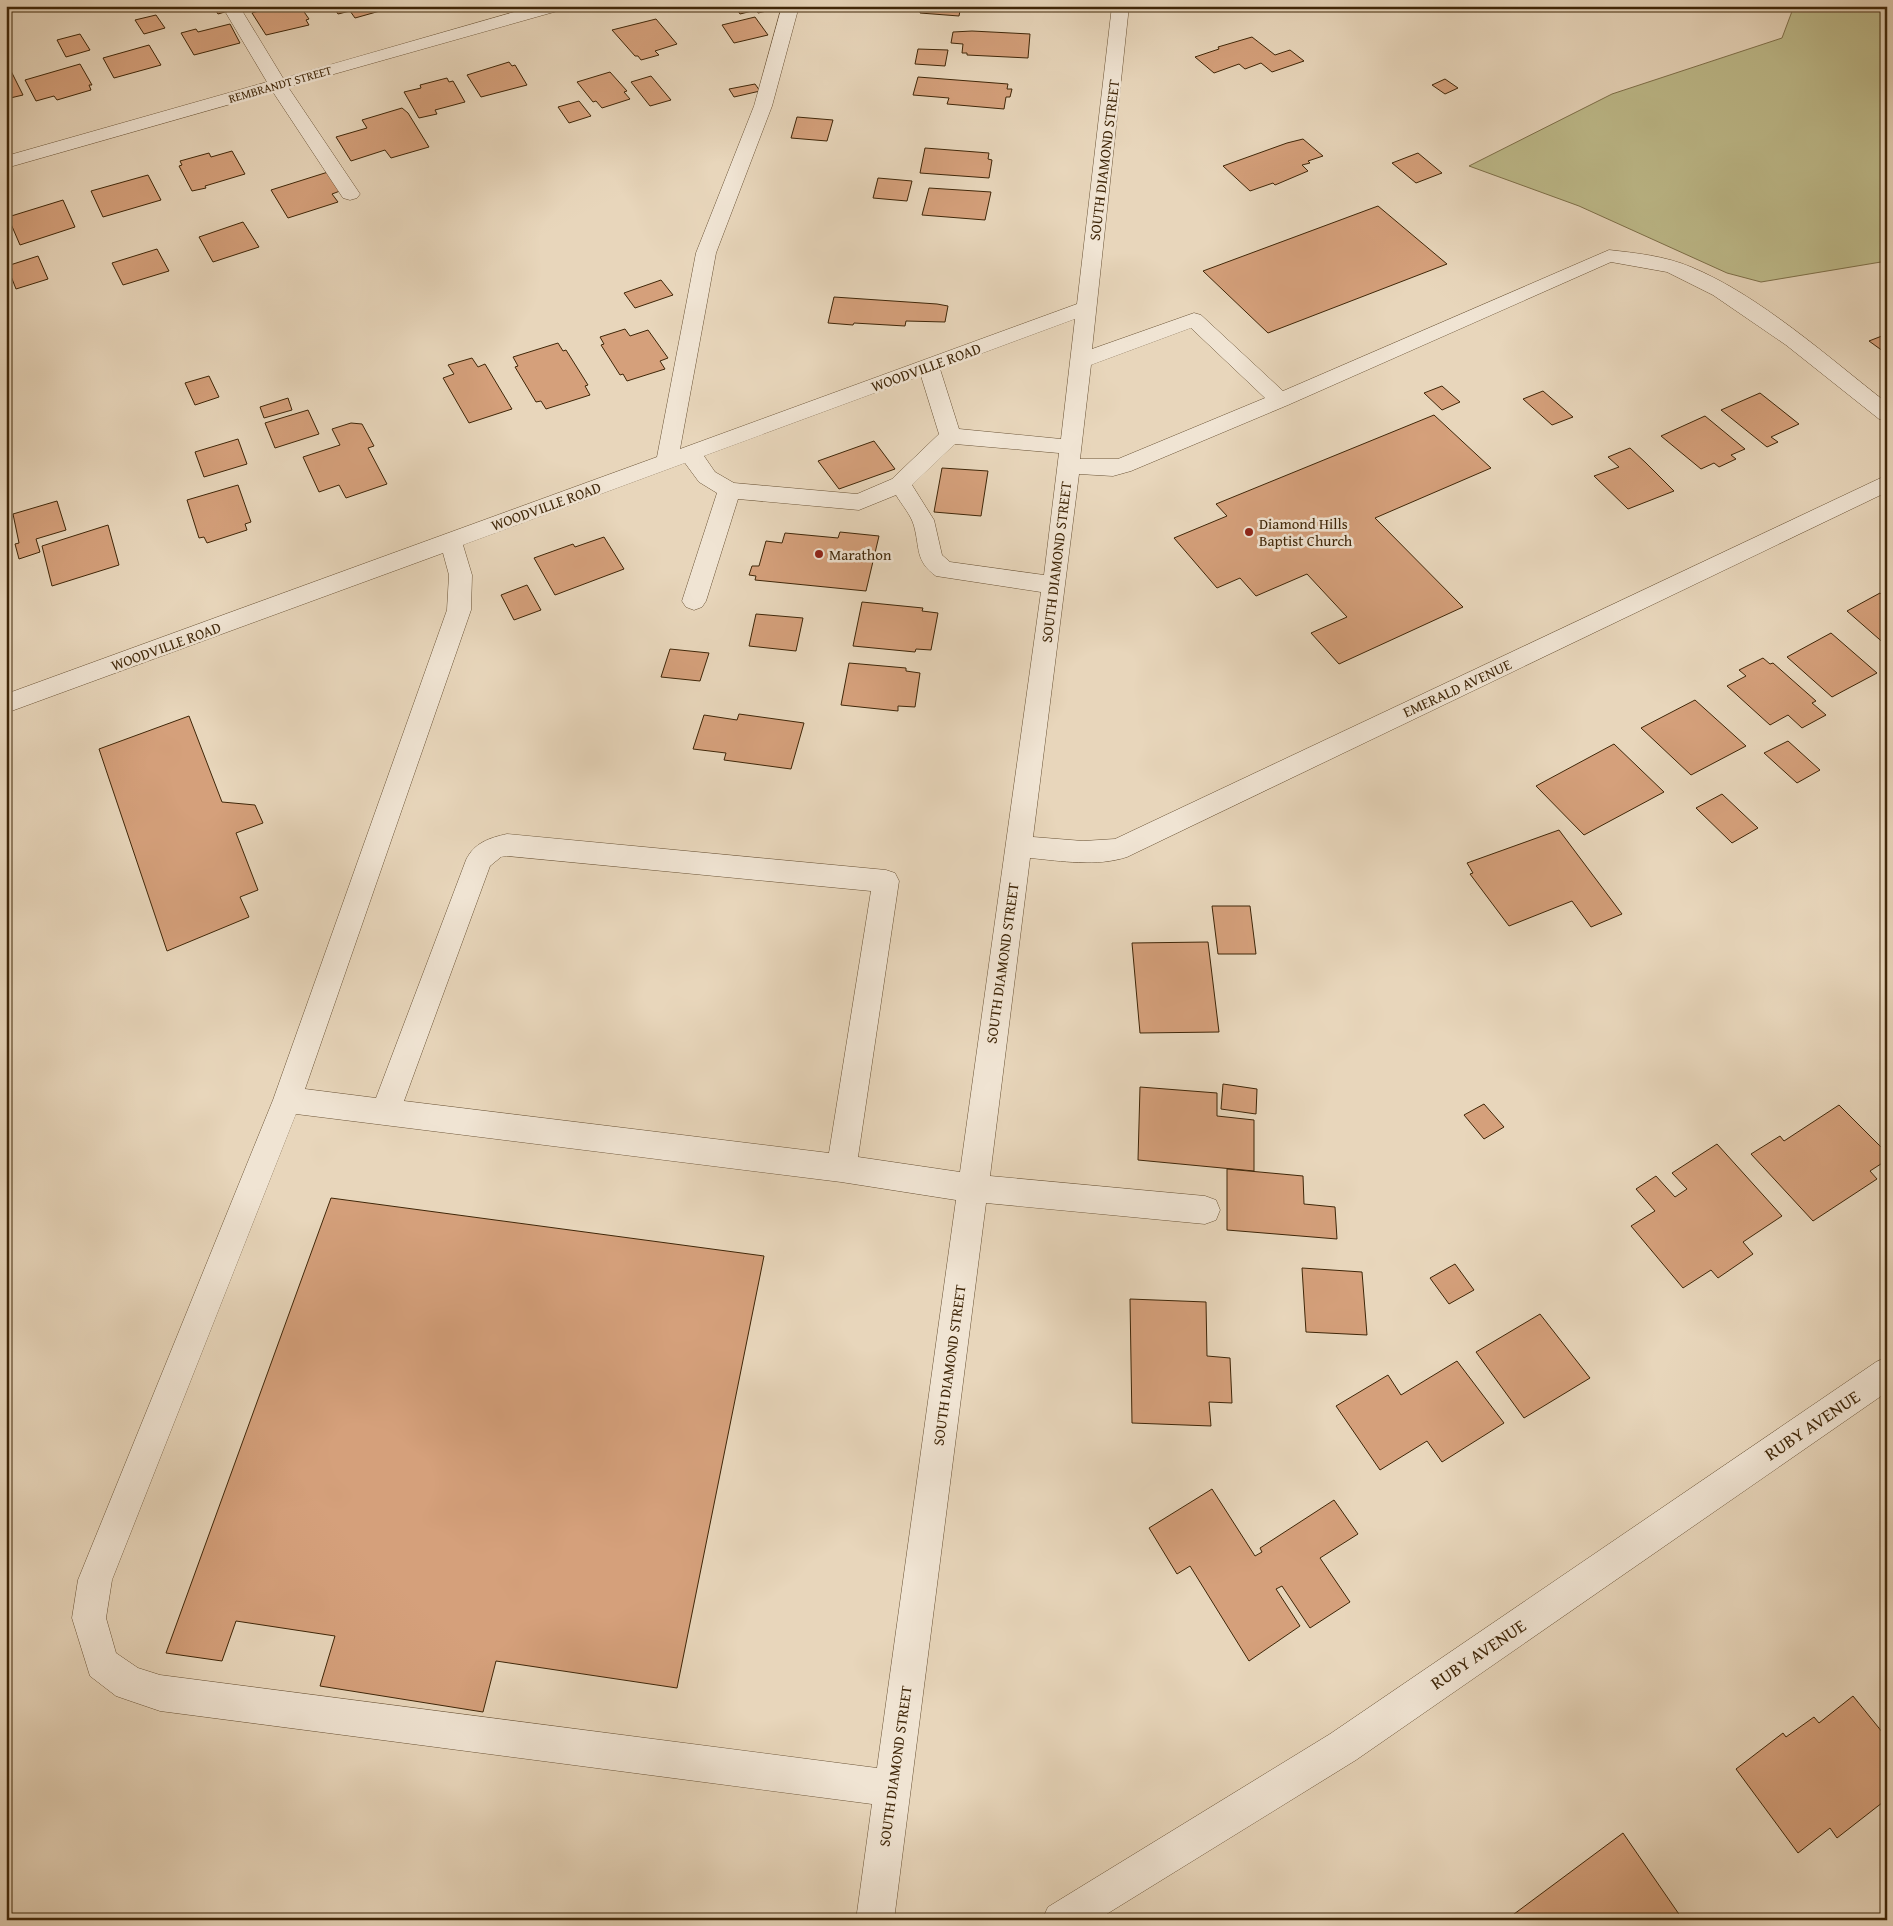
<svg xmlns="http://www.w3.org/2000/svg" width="1893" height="1926" viewBox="0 0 1893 1926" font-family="'Gentium Book Plus',serif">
	<rect width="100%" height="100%" fill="#e8d6bb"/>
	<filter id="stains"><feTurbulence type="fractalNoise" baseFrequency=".004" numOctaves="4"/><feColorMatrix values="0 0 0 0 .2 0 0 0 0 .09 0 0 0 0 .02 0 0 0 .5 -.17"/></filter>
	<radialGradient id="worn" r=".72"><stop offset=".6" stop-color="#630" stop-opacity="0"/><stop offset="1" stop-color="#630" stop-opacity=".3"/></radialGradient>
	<!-- green -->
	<polygon fill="#bebb8b" stroke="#7e704a" points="1794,6 1887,6 1887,261 1761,282 1727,273 1579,206 1469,166 1612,94 1782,38"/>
	<!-- building -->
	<g fill="#d5a07b" stroke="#3f2608">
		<polygon points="213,6 237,6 238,8 218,14"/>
		<polygon points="275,6 300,6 309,19 306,20 309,25 266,35 252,13"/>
		<polygon points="333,6 385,6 387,9 355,18 350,11 338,14"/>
		<polygon points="735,6 778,6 780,8 758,13 756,10 740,14"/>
		<polygon points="869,6 887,6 886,10 868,8"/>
		<polygon points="921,6 961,6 959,16 920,13"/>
		<polygon points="1035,6 1025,7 1024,10 972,7"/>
		<polygon points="156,15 165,28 144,34 135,20"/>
		<polygon points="755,17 768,35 734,43 722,25"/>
		<polygon points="656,19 677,44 655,51 659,55 641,60 638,56 635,56 612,30"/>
		<polygon points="230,24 240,43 194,55 181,33 196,29 198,32"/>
		<polygon points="972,31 1030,34 1028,58 967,55 967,53 962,53 963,44 951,43 953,32"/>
		<polygon points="80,34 90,50 66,57 57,40"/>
		<polygon points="1252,37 1275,55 1290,50 1304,61 1272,72 1261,63 1245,69 1239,64 1214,73 1195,57 1219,49 1218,47"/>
		<polygon points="149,45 161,65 114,78 103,58"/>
		<polygon points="918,49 948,50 945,66 915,64"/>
		<polygon points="509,62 512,66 515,65 527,85 481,97 467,75"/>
		<polygon points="80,64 92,85 89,85 91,90 57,100 54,96 36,101 25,80"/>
		<polygon points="6,65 8,65 23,95 6,99"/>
		<polygon points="610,72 627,91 624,92 630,99 602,108 596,101 593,102 577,82"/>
		<polygon points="651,76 671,100 650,106 631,82"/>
		<polygon points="918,77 1008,84 1007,89 1012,89 1010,97 1006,97 1004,109 947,104 949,98 913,95"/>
		<polygon points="447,78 449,82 453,81 465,102 435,110 437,114 419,118 404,92 421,88 420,85"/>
		<polygon points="1445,79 1458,88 1445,94 1432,85"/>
		<polygon points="755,84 760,91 734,97 729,89"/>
		<polygon points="579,101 591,116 569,123 558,107"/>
		<polygon points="402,108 408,113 429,147 391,158 385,150 351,161 336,137 367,128 362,120"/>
		<polygon points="797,117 833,120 827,141 791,138"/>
		<polygon points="1303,139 1323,156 1308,161 1310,163 1302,165 1308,171 1275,185 1273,183 1250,191 1223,166 1287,143"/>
		<polygon points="925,148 989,153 988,159 992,160 989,178 920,173"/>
		<polygon points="232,151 245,174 205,186 206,188 192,191 179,166 182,165 180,161 209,153 211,157"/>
		<polygon points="1418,153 1442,173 1416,183 1392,163"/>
		<polygon points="328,172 340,191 332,194 338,202 288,218 271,190"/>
		<polygon points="148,175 161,200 103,217 91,191"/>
		<polygon points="878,178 912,181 907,201 873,198"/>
		<polygon points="929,188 991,192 985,220 922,215"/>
		<polygon points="63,200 75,227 20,245 8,217"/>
		<polygon points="1378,206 1447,264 1268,333 1203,271"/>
		<polygon points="243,222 259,247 213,262 199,237"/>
		<polygon points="157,249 169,271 123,285 112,263"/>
		<polygon points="38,256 48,279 16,289 7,266"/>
		<polygon points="661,280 673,295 635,308 624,293"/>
		<polygon points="834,297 937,304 948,306 945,322 906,321 905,326 854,323 853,325 828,323"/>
		<polygon points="625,329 630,336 648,330 668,358 660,361 665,369 627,381 623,374 620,375 601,345 604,344 600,337"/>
		<polygon points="1887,334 1887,354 1869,341"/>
		<polygon points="558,343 563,351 566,350 588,385 585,386 590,395 546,409 541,401 536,402 515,367 518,366 513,357"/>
		<polygon points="472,358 478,367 485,364 512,409 469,423 443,378 454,374 448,365"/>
		<polygon points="209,376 219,397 195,405 185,383"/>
		<polygon points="1442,386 1460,402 1442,410 1424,393"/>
		<polygon points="1543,391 1573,417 1552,425 1523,399"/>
		<polygon points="1760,393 1799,424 1771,437 1778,442 1767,447 1721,410"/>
		<polygon points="288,398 292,410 264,418 260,407"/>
		<polygon points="308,410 319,434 275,448 265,423"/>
		<polygon points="1434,415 1491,468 1375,518 1463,607 1339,664 1311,633 1347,617 1307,574 1256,596 1240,578 1217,588 1174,538 1227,516 1216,504"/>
		<polygon points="1705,416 1745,449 1731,455 1736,459 1719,467 1714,463 1701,469 1661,436"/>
		<polygon points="351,423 362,424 374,446 368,448 387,484 346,498 339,485 319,492 303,457 340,445 332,429"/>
		<polygon points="238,439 247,464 204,477 195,452"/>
		<polygon points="874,441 895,469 839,489 818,461"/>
		<polygon points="1630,448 1646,463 1674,491 1628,509 1594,476 1619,467 1608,457"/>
		<polygon points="942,468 988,471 981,516 934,512"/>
		<polygon points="238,485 251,522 245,524 247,530 207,543 204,537 199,538 187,500"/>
		<polygon points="57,501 66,530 36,539 40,552 19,559 15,544 19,543 13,514"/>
		<polygon points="108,525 119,565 52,586 42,546"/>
		<polygon points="840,532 879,536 866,591 755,580 756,576 749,575 752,566 759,566 766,541 782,543 785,533 838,538"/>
		<polygon points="604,537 624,569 555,595 534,558 573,544 575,547"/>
		<polygon points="527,585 541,610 514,620 501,595"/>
		<polygon points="1880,593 1887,599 1887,646 1847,611"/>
		<polygon points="862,602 923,608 922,611 938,613 931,650 916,649 915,652 853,646"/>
		<polygon points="756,614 803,618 796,651 749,646"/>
		<polygon points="1831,633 1877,673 1832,697 1787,657"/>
		<polygon points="670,649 709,653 700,681 661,677"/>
		<polygon points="1763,658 1770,664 1773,663 1816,701 1812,703 1826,715 1802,728 1788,715 1770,725 1727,686 1746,676 1739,670"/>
		<polygon points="849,663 906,668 906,671 920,673 915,707 898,706 898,711 841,705"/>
		<polygon points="1695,700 1746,746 1691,775 1641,728"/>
		<polygon points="739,714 804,723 791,769 724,760 726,753 693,749 704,715 737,720"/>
		<polygon points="189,716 222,802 255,805 263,823 236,833 258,890 240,897 249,917 167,951 99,749"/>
		<polygon points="1788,741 1820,770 1797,783 1764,753"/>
		<polygon points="1614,744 1664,792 1584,835 1536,786"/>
		<polygon points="1722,794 1758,828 1732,843 1696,808"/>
		<polygon points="1559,830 1622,914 1591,927 1572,901 1509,926 1470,874 1473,873 1467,863"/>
		<polygon points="1212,906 1250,906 1256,954 1218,954"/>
		<polygon points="1208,942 1219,1032 1140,1033 1132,943"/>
		<polygon points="1223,1084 1257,1089 1256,1114 1221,1109"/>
		<polygon points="1140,1087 1217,1093 1217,1116 1254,1120 1254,1171 1138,1160"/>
		<polygon points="1484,1104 1504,1127 1484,1139 1464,1115"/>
		<polygon points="1839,1105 1887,1153 1887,1160 1870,1171 1877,1179 1813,1221 1751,1154 1780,1136 1784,1141"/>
		<polygon points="1717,1144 1782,1216 1743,1242 1753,1254 1718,1278 1711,1270 1683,1288 1631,1226 1655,1211 1636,1189 1656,1176 1675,1197 1687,1189 1672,1173"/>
		<polygon points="1227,1169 1303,1176 1304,1204 1335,1207 1337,1239 1227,1230"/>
		<polygon points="331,1198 764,1256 677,1688 496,1661 483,1712 320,1686 335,1636 236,1621 222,1661 166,1653"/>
		<polygon points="1455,1264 1474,1290 1449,1304 1430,1278"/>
		<polygon points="1302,1268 1362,1272 1367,1335 1306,1332"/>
		<polygon points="1130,1299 1206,1302 1207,1356 1230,1358 1232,1403 1209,1402 1211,1426 1132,1423"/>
		<polygon points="1540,1314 1590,1378 1524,1418 1476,1352"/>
		<polygon points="1457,1361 1504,1423 1442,1462 1427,1441 1380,1470 1336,1406 1388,1375 1401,1395"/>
		<polygon points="1212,1489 1255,1556 1262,1552 1260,1548 1334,1500 1358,1534 1320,1558 1350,1602 1310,1628 1282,1586 1276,1589 1300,1626 1249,1661 1190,1566 1177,1574 1149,1528"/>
		<polygon points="1853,1696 1887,1738 1887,1799 1837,1838 1830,1828 1798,1853 1736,1769 1783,1733 1786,1737 1814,1717 1819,1723"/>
		<polygon points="1623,1833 1683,1920 1506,1920"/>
	</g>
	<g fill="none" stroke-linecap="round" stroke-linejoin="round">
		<defs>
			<g id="minor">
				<polygon points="535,6 563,6 561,10 288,87 360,194 357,198 350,200 343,198 273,92 6,168 6,156 267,82 226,13 229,9 235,8 241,9 283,78"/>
				<path d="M782,6H799L772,106L716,253L680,449L1077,304L1112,6H1129L1092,349L1194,313L1201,315L1283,391L1609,250C1636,253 1665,256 1691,267C1759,295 1828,357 1887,403V421L1879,419L1786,345L1713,295L1667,272L1611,262L1288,405L1131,471L1113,476L1079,474L1033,837L1083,841L1115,839L1887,475V492L1127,857C1096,867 1062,861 1030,858L990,1176L1205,1196L1216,1200L1220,1210L1216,1220L1205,1224L986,1203L894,1920H856L872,1804L160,1711L116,1696L90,1676L72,1618L78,1580L273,1100L447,610L449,575L443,553L6,713V694L657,457L696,253L754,106ZM1075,319L1061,439L959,429L940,369ZM1191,328L1265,398L1118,459H1080L1091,365ZM921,376L939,434L892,479L857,494L734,483L715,472L704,456ZM955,444L1059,453L1044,575L950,562L942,555L934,520L912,485ZM685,463L699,482L717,493L682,601L686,607L694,610L702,607L706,601L738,499L859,510L896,495C902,505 911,515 914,526C920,548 915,561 936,576L1041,592L960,1172L858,1157L899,881L895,873L886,870L507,834C489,838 474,843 466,860L376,1098L305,1089L471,610L472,575L463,545ZM507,856L871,891L829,1153L404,1101L490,866L501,857ZM296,1114L841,1182L956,1200L877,1768L160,1675L138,1668L116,1653L106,1618L112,1580Z"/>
				<polygon points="1887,1357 1887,1392 1356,1760 1097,1920 1042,1920 1048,1907 1330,1734 1876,1362"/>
			</g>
		</defs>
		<!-- minor casing -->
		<use href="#minor" stroke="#695235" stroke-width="1"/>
		<!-- minor -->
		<use href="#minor" fill="#f0e4d3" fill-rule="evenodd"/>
	</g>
	<!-- markers -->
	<g fill="#8f2418" stroke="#f0e4d3" stroke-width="2">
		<circle cx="1249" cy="532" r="5"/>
		<circle cx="819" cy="554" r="5"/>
	</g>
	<g text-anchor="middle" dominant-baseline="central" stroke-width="5" stroke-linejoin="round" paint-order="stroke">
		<!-- far-street labels -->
		<g font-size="12" fill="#3f2608" stroke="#f0e4d3">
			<text transform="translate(280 84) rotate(-16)">REMBRANDT STREET</text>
		</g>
		<!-- street labels -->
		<g font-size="15" fill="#3f2608" stroke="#f0e4d3">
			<text transform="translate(1104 160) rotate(-83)">SOUTH DIAMOND STREET</text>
			<text transform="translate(926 367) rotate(-20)">WOODVILLE ROAD</text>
			<text transform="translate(546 506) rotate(-20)">WOODVILLE ROAD</text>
			<text transform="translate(1056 562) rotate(-83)">SOUTH DIAMOND STREET</text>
			<text transform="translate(166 646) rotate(-20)">WOODVILLE ROAD</text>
			<text transform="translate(1457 688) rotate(-25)">EMERALD AVENUE</text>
			<text transform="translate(1002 963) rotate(-82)">SOUTH DIAMOND STREET</text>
			<text transform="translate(949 1365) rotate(-82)">SOUTH DIAMOND STREET</text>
			<text transform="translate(895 1766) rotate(-82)">SOUTH DIAMOND STREET</text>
		</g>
		<!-- poi labels -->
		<g font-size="15" fill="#3f2608" stroke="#f0e4d3" text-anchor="start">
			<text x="1259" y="523">Diamond Hills<tspan x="1259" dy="17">Baptist Church</tspan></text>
			<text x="829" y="554">Marathon</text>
		</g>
		<!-- near-street labels -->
		<g font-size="18" fill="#3f2608" stroke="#f0e4d3">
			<text transform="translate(1812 1425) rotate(-34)">RUBY AVENUE</text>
			<text transform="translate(1478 1654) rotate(-34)">RUBY AVENUE</text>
		</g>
	</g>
	<!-- margin -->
	<rect width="1893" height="1926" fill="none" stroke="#e8d6bb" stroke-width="25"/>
	<rect x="8" y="8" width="1878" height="1911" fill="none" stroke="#3f2608" stroke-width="2.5"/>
	<rect x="12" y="12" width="1868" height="1901" fill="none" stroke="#3f2608"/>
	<rect width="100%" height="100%" filter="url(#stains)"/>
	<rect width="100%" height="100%" fill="url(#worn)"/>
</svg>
